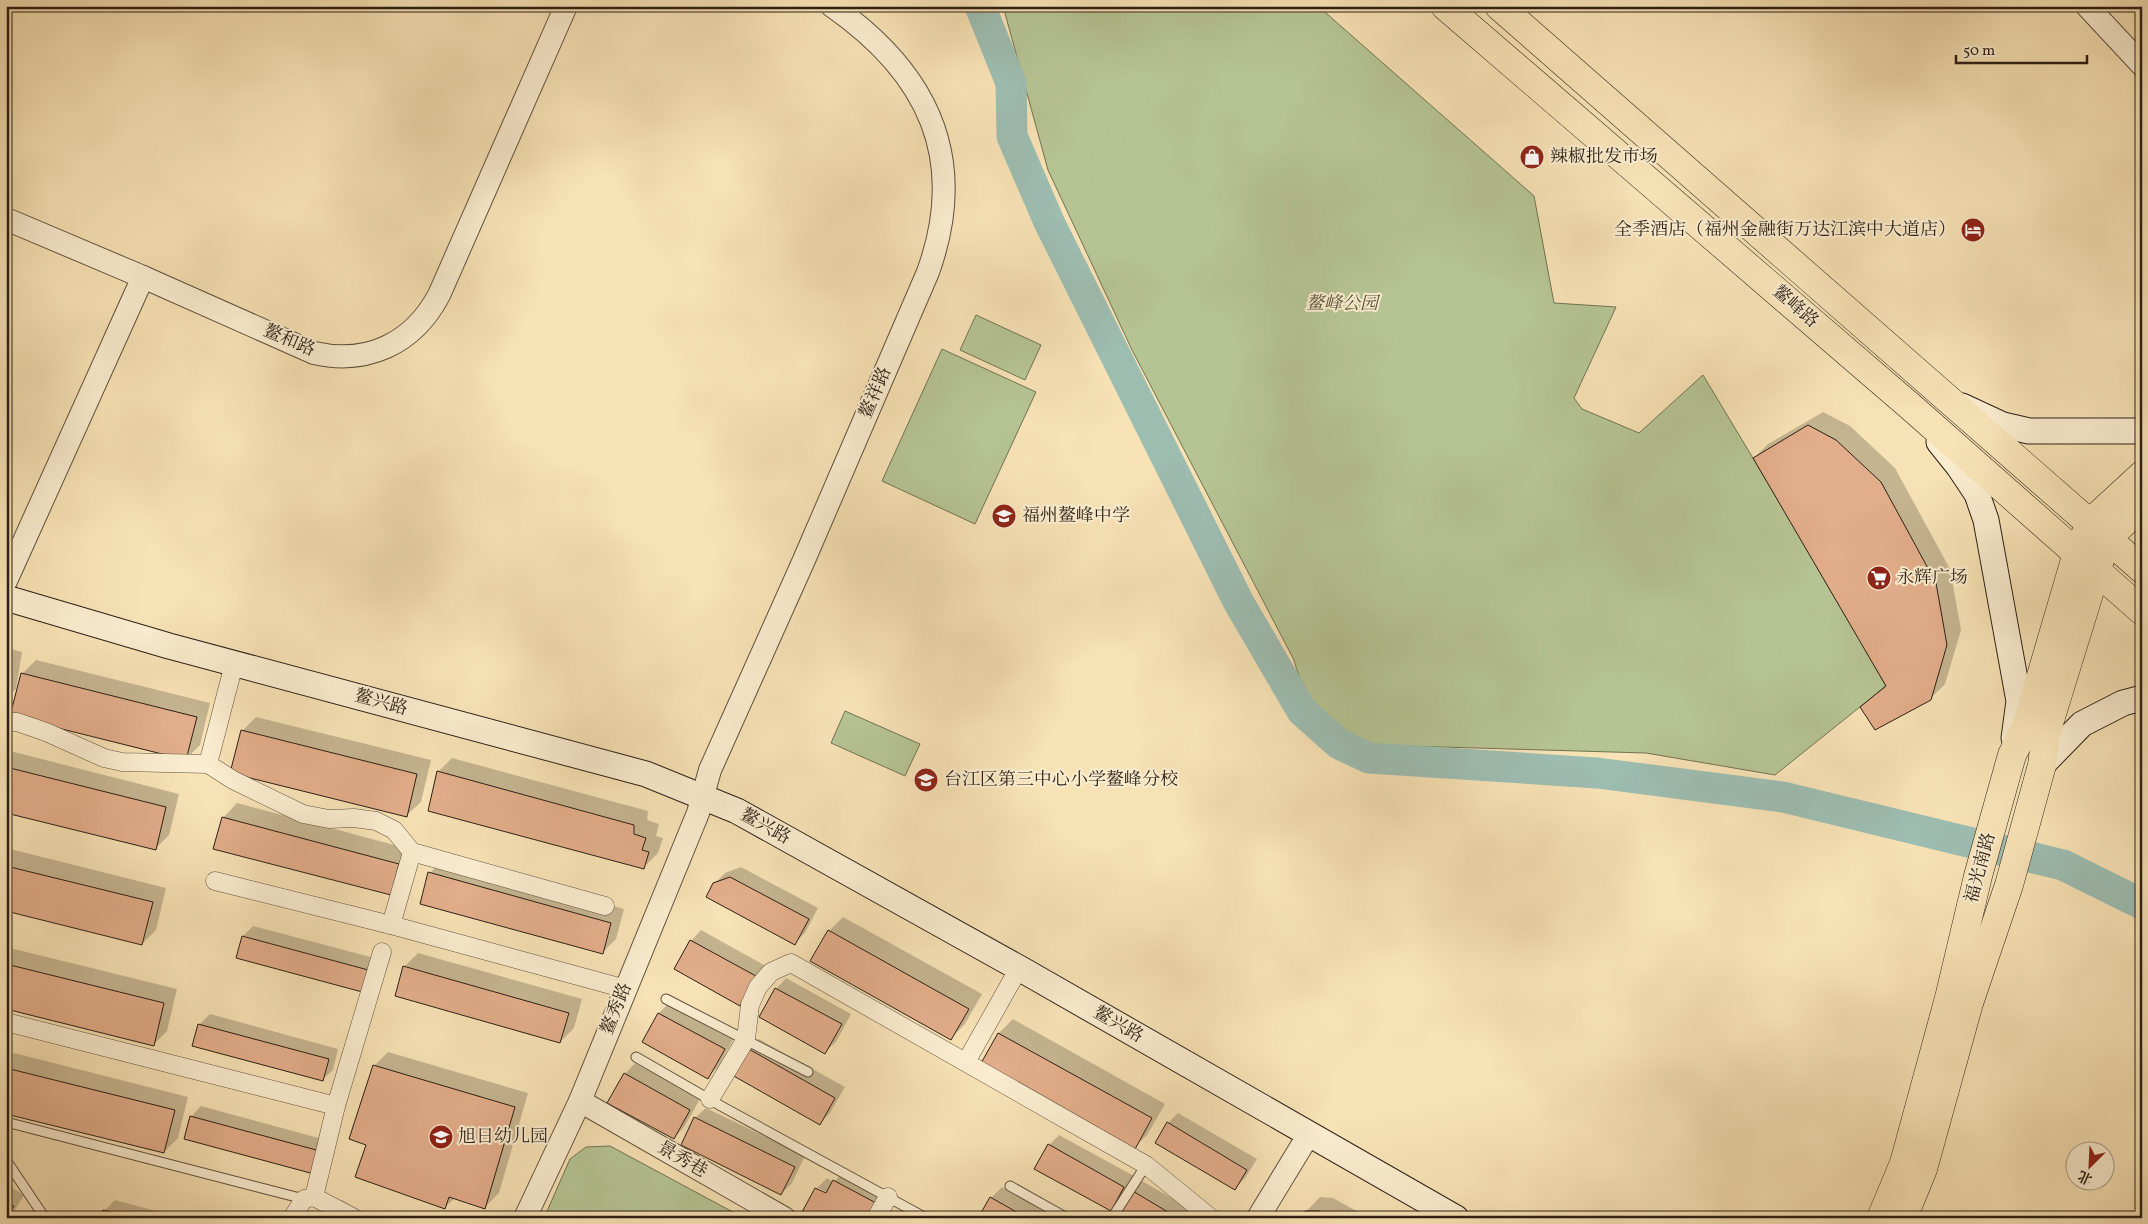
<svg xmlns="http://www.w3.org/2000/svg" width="2148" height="1224" viewBox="0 0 2148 1224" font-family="Vollkorn,'Noto Serif SC',serif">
	<rect width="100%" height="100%" fill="#f7e2b5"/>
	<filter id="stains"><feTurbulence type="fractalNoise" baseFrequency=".004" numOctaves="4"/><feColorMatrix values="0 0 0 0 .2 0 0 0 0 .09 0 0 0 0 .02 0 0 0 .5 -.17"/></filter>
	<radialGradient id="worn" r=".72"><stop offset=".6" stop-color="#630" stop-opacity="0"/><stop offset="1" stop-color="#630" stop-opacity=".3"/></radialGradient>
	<!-- green -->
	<g fill="#b6c493" stroke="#717254">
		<path d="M1003,6H1318L1534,196L1554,303L1616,307L1574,398L1582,409L1639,433L1703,375L1822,573L1886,686L1775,775L1646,753L1374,745C1330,729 1306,706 1294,660L1132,350L1048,170Z"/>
		<polygon points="976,315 1041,345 1025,380 960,350"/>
		<polygon points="942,349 1036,392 975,524 882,481"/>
		<polygon points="845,711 920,744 905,776 831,743"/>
		<polygon points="610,1146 744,1218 544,1218 570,1159 586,1147"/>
	</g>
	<!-- shadow -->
	<g fill="#0003" fill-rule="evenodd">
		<polygon points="1823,412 1850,426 1895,468 1950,569 1961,630 1945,684 1930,699 1861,707 1887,684 1754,458 1768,444"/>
		<polygon points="6,648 22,652 16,689 6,698"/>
		<polygon points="36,660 210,703 200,745 186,759 22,674"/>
		<polygon points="256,717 431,760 421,802 406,816 242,731"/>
		<polygon points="6,750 179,794 169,835 155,849 6,812"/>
		<polygon points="452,758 648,811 647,820 659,824 656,836 663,838 658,853 644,867 438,772"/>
		<polygon points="237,803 413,850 391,894 223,818"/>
		<polygon points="6,848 166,888 156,930 142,944 6,910"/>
		<polygon points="444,859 624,909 616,939 602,953 430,873"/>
		<polygon points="741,867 818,908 805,933 795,943 714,884 725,873"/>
		<polygon points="843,917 982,994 965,1024 951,1038 829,931"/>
		<polygon points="253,926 382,960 376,981 243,936"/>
		<polygon points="701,930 766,966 751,994 691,941"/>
		<polygon points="6,947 177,989 167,1031 153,1045 6,1008"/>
		<polygon points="418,953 582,999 574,1028 560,1042 404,967"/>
		<polygon points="786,978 851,1014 836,1042 825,1052 776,989"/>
		<polygon points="669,1003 734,1038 718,1067 708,1077 643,1042 659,1013"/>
		<polygon points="210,1014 338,1049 333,1070 322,1080 194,1046 200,1024"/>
		<polygon points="1013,1019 1165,1104 1147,1135 1133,1149 981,1065 999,1033"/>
		<polygon points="759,1039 845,1087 830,1113 820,1123 748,1049"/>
		<polygon points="388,1052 528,1093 499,1193 485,1207 455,1198 444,1208 367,1144 374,1066"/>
		<polygon points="14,1053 188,1097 178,1138 164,1152 6,1112 6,1060"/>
		<polygon points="635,1063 700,1099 684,1127 674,1138 625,1074"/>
		<polygon points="201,1106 330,1141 324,1162 191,1117"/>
		<polygon points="706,1108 805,1156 792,1183 781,1194 695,1118"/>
		<polygon points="1178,1113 1257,1159 1245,1178 1235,1188 1168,1123"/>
		<polygon points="1059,1135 1134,1176 1121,1199 1111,1210 1049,1145"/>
		<path d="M845,1170L886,1193L872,1218L803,1213L816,1189L827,1178L834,1182ZM818,1188L832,1195L818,1191Z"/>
		<polygon points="1142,1181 1206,1218 1133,1218 1132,1191"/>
		<polygon points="6,1184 24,1195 10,1218 6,1218"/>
		<polygon points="1002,1187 1055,1218 980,1217 991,1198"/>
		<polygon points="1320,1197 1333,1198 1369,1218 1300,1218"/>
		<polygon points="115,1200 182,1218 102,1218 104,1211"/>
		<polygon points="342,1200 371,1218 326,1218"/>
	</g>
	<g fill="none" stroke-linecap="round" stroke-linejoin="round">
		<!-- river -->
		<polyline stroke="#9dbdb1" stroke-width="31" points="980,6 1011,83 1012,136 1049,222 1239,603 1302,711 1339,744 1369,758 1597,773 1783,797 2063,865 2142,904"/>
	</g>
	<!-- building -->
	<g fill="#e2ad8a" stroke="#2c1f15">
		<polygon points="1808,425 1836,440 1881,482 1936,583 1947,645 1931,700 1875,730 1860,707 1886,686 1753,458"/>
		<polygon points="21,673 197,717 186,760 10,716"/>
		<polygon points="241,730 417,774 407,817 230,773"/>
		<polygon points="6,767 166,807 156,850 6,813"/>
		<polygon points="437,771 634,825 634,834 646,838 642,850 649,852 644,869 428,811"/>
		<polygon points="222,817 399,864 391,895 213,849"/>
		<polygon points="6,866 153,902 142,945 6,911"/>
		<polygon points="428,872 611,923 603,954 420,904"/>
		<polygon points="730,877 809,919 795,945 706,897 713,883"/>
		<polygon points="828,930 969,1009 951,1040 810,961"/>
		<polygon points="242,936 372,971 366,993 236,958"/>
		<polygon points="690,940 756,976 740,1006 674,969"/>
		<polygon points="6,964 164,1003 154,1046 6,1009"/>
		<polygon points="403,966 569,1013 560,1043 395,996"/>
		<polygon points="775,988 842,1024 825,1054 759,1017"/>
		<polygon points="658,1013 725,1049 708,1079 642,1042"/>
		<polygon points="198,1024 329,1059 323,1081 192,1046"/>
		<polygon points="998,1033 1152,1118 1134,1151 980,1065"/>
		<polygon points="747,1048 835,1098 820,1125 732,1075"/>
		<polygon points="373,1065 515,1107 485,1209 449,1197 445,1209 355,1177 366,1145 349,1139"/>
		<polygon points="6,1068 175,1110 164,1153 6,1114"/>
		<polygon points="624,1073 690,1110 674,1139 607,1103"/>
		<polygon points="190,1116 320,1151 314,1174 184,1139"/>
		<polygon points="694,1117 795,1167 781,1195 681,1145"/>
		<polygon points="1167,1122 1247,1170 1235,1190 1155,1143"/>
		<polygon points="1048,1144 1124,1187 1111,1211 1034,1169"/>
		<polygon points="833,1180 876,1203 868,1218 809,1218 801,1214 815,1188 826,1193"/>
		<polygon points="1131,1190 1178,1218 1131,1218 1119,1211"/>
		<polygon points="990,1197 1027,1218 978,1218"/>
		<polygon points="6,1201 14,1206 7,1218 6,1218"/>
		<polygon points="103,1210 133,1218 101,1218"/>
		<polygon points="1305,1211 1319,1211 1330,1218 1298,1218"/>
	</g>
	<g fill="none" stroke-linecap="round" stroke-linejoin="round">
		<defs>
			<g id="service">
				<polyline points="666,999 808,1072"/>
				<polyline points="636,1057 721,1106 926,1218"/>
				<polyline points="6,1122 304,1199"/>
				<polyline points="6,1160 45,1218"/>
				<polyline points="1010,1186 1067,1218"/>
				<polyline points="1112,1218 1146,1165"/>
			</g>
			<g id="minor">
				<polyline points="6,722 17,722 46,732 104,758 122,762 208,764 233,780 303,814 329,819 354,818 376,821 394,830 412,852 605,906"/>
				<polyline points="208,764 234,664"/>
				<polyline points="215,881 391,925 626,989"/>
				<polyline points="391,925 412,852"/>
				<polyline points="6,1022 336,1106"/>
				<polyline points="966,1062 1019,968"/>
				<polyline points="710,1099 746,1039 750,1005 758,987 771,972 791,963 1146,1165 1211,1218"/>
				<polyline points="314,1197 354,1218"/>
				<polyline points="292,1218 304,1199 314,1197 336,1106 382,952"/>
				<polyline points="876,1218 888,1197"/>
			</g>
			<g id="tertiary">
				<polyline points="2087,6 2142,65"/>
				<polyline points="6,219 143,277"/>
				<path d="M6,581L143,277L314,353C367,365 413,344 439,295L566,6"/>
				<polyline points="580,1101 784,1218"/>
				<path d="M525,1218L580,1101L698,813L710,770L804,560L928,272C969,158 928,73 832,6"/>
				<polyline points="1258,1218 1309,1134"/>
			</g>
			<g id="secondary">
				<polyline points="1962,406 2003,425 2029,431 2142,431"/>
				<polyline points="1939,442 1959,467 1977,494 1986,520 2019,701 2014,738"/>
				<polyline points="6,598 169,646 646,774 737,811 1019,968 1456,1218"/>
				<polyline points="2042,765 2082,724 2123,703 2142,698"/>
			</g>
			<g id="primary">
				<polyline points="1445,6 1911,407 2142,611"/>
				<polyline points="1499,6 2142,569"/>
				<polyline points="1881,1218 1904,1163 1949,998 1978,876 2012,755 2026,727 2077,553 2091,522 2142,475"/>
				<polyline points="1903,1218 1923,1169 1969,1003 2009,885 2042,765 2046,733 2096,571 2108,538 2142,505"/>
			</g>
		</defs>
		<!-- service casing -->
		<use href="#service" stroke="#5f503d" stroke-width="11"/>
		<!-- minor casing -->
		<use href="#minor" stroke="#5f503d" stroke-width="19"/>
		<!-- tertiary casing -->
		<use href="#tertiary" stroke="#5f503d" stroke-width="24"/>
		<!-- secondary casing -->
		<use href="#secondary" stroke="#2c1f15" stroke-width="27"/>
		<!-- primary casing -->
		<use href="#primary" stroke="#2c1f15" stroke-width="29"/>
		<!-- service -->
		<use href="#service" stroke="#faeccf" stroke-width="9"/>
		<!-- minor -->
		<use href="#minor" stroke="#faeccf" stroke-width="18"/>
		<!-- tertiary -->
		<use href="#tertiary" stroke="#faeccf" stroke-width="22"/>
		<!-- secondary -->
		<use href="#secondary" stroke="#faeccf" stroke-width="25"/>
		<!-- primary -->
		<use href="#primary" stroke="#f7e2b5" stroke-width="28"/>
	</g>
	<!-- icons -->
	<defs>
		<symbol id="shop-disc" viewBox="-11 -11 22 22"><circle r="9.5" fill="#8f2418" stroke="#faeccf"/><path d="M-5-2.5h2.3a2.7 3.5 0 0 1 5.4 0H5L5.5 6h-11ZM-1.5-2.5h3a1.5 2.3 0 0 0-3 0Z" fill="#fff"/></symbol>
		<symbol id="hotel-disc" viewBox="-11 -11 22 22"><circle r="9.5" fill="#8f2418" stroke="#faeccf"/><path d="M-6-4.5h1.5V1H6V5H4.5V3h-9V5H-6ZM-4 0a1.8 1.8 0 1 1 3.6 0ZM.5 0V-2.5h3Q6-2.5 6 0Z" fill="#fff"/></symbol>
		<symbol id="school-disc" viewBox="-11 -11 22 22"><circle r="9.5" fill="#8f2418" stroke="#faeccf"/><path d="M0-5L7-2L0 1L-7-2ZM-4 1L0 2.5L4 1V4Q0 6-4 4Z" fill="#fff"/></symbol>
		<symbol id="supermarket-disc" viewBox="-11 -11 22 22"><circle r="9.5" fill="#8f2418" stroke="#faeccf"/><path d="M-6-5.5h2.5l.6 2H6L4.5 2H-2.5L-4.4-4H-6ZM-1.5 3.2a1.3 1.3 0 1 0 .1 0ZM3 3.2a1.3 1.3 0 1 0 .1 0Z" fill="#fff"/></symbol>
	</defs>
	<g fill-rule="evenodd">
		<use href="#shop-disc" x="1518" y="143" width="28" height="28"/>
		<use href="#hotel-disc" x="1959" y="216" width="28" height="28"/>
		<use href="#school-disc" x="990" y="502" width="28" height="28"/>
		<use href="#supermarket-disc" x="1865" y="564" width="28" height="28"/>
		<use href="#school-disc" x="912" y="766" width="28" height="28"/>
		<use href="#school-disc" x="427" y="1123" width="28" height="28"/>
	</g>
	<g text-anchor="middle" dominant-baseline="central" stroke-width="4" stroke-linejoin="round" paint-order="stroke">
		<!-- poi labels -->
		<g font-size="18" fill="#2c1f15" stroke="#faeccf" text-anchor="start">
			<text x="1550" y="157">辣椒批发市场</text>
			<text x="1956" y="230" text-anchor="end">全季酒店（福州金融街万达江滨中大道店）</text>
			<text x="1022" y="516">福州鳌峰中学</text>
			<text x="1896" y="578">永辉广场</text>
			<text x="944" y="780">台江区第三中心小学鳌峰分校</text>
			<text x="458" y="1137">旭日幼儿园</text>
		</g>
		<!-- park labels -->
		<g font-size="18" font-style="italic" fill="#55513b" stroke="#faeccf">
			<text x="1342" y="304">鳌峰公园</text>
		</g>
		<!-- street labels -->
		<g font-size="18" fill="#2c1f15" stroke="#faeccf">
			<text transform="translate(1795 307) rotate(41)">鳌峰路</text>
			<text transform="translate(289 341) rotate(23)">鳌和路</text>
			<text transform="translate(876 393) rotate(-67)">鳌祥路</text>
			<text transform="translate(381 703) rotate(15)">鳌兴路</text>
			<text transform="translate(765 827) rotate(29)">鳌兴路</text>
			<text transform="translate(1981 868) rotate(-75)">福光南路</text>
			<text transform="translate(617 1009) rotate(-68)">鳌秀路</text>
			<text transform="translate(1118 1025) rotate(30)">鳌兴路</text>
			<text transform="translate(682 1160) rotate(30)">景秀巷</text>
		</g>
	</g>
	<!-- margin -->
	<rect width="2148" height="1224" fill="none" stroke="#f7e2b5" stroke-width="25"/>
	<rect x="8" y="8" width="2133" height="1209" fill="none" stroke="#2c1f15" stroke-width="2.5"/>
	<rect x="12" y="12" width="2123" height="1199" fill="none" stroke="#2c1f15"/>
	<!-- north arrow -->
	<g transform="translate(2090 1166) rotate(204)"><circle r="24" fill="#faeccf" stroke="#a89a85"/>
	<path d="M0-4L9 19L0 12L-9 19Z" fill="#8f2418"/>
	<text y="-8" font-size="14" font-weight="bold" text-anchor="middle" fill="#2c1f15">北</text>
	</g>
	<!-- scale -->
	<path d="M1956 55v8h131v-8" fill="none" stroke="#2c1f15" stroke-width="2.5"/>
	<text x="1963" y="55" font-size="15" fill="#2c1f15" stroke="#faeccf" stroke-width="4" paint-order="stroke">50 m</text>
	<rect width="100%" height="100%" filter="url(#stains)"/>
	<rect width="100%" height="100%" fill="url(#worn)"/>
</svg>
